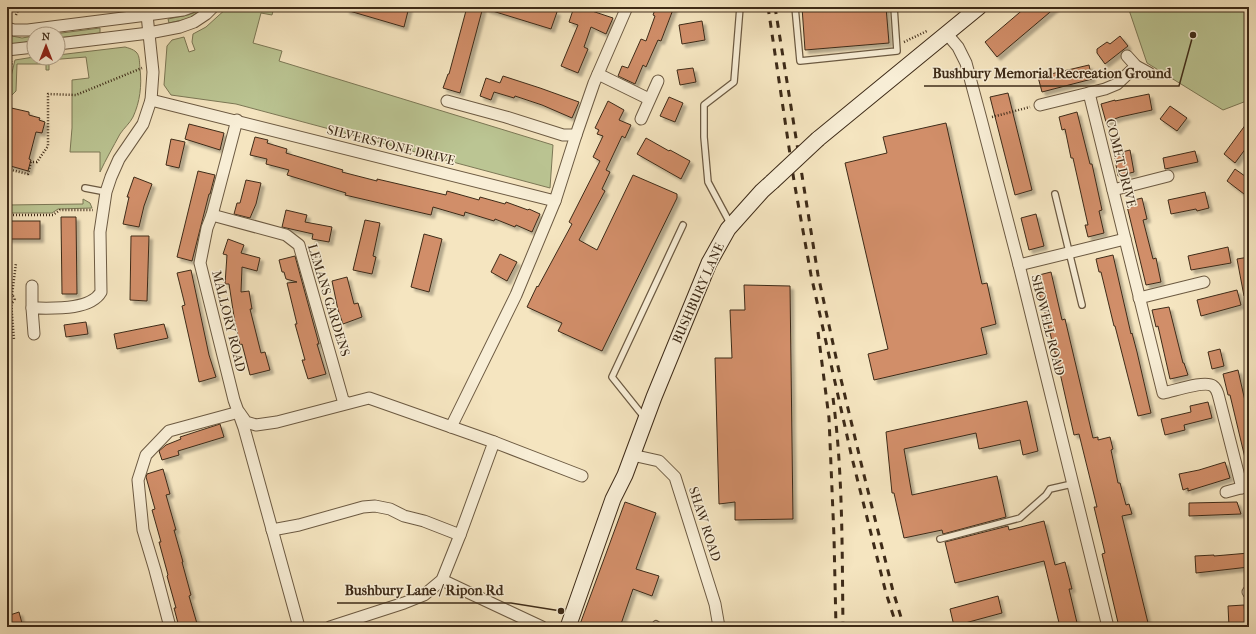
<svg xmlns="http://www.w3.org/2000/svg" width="1256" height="634" viewBox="0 0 1256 634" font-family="'IM FELL French Canon',serif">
	<defs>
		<filter id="shadow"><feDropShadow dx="3.5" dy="3.5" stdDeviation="1" flood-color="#0004"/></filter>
	</defs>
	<rect width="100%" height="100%" fill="#f5e5c0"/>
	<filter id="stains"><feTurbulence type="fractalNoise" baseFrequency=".005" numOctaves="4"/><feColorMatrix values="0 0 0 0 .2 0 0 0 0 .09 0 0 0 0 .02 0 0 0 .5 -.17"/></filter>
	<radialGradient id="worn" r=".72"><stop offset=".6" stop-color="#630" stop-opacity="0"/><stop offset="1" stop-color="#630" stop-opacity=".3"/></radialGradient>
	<!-- green -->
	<g fill="#bbc593" stroke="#7c7856">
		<polygon points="228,7 274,7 272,15 261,13 253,43 282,51 279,61 553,145 550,188 236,104 171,95 164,85 167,46 172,40 184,37 189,52 195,50 192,42 193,34 206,27"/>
		<polygon points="1128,7 1249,7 1249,100 1223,110 1147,63"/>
		<polygon points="207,8 191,18 169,23 168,19 188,15"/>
		<polygon points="100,28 100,33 58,38 58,34 54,34"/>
		<polygon points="7,35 22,38 34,36 34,41 7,45"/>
		<path d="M125,47C140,51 139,55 140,69C142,85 140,102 133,117C130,123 124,128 120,134C113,147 106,159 100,172V152H70L72,128V80L89,78L86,57L49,60V70H46V64H17L16,91L7,100V93L15,60L34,57L58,58V55Z"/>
		<polygon points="83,199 90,203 92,208 58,209 52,213 7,213 7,205 83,204"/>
	</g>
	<!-- building -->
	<g fill="#d18e69" stroke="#3e2b18" filter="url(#shadow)">
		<polygon points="346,7 409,7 404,27 346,10"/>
		<polygon points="467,7 483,7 460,93 443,88 448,74 449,74"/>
		<polygon points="486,7 542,7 557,12 551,29 486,9"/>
		<polygon points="574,7 580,7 613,18 606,34 591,27 584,47 588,49 578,73 561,66 578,25 569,22"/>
		<polygon points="656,7 674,7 661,41 658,40 646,67 643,65 635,84 618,76 622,66 628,68 641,39 646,41 655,16 653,15"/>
		<polygon points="802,7 886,7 889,43 805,50"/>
		<polygon points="1026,7 1056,7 997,57 985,42"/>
		<polygon points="702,21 705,40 682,44 679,25"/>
		<polygon points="1120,36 1128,46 1105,64 1097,53 1097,49 1107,42 1110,44"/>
		<polygon points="1089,65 1092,79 1042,92 1038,77"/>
		<polygon points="693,68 696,82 680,85 677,70"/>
		<polygon points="503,76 540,88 579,102 572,118 542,105 515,96 514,98 494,92 491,100 480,96 486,78 500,83"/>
		<polygon points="1008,93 1032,190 1015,195 990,97"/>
		<polygon points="1149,94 1152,110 1120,117 1106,122 1101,104 1115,100 1115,101"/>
		<polygon points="669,97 683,103 675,122 660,116"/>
		<polygon points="608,101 624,110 619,120 631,125 625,138 622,136 606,170 610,172 602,189 605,191 579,240 597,250 633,175 677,194 677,198 602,351 558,331 562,323 527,307 537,286 538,287 572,224 569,222 600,161 593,157 603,136 597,134 599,130 595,128"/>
		<polygon points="1170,106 1187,118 1177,131 1160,119"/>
		<polygon points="7,107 29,112 29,115 40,118 39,120 45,122 42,133 36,132 29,159 31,160 28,171 7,165"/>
		<polygon points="1077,112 1090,164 1092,164 1102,210 1099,211 1104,233 1088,237 1085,225 1088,225 1073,158 1071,158 1065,129 1062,130 1059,117"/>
		<polygon points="1249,120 1249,144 1235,163 1224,154"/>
		<polygon points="946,123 982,284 987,283 996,324 981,328 987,354 874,380 868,354 888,349 845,163 887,153 883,137"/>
		<polygon points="189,124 224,133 220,150 185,139"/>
		<polygon points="255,137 268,140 267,143 287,149 286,153 343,170 342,172 377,181 377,179 446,195 447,191 479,200 480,197 505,204 506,202 528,210 529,209 540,214 532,232 516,225 515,227 495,219 494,221 465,212 464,216 433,207 431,215 345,195 346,193 287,175 289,170 266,164 267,159 250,155"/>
		<polygon points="646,138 669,151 670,150 690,161 681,179 637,154"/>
		<polygon points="171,139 185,142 179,168 166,165"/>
		<polygon points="1130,150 1134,172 1118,176 1114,154"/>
		<polygon points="1195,151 1198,162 1165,169 1163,158"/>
		<polygon points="1235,169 1249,179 1249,187 1244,194 1227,181"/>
		<polygon points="198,171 215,175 210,194 209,194 192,261 177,257"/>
		<polygon points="134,177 152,184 144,206 139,227 123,224 129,197 127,197"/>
		<polygon points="246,180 261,183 256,204 250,218 234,214 237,203 240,203"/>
		<polygon points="1205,192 1209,208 1197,211 1196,209 1171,214 1168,200"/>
		<polygon points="1142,198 1147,219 1143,220 1153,259 1156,258 1161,282 1146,285 1126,202"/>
		<polygon points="286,210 307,215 305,222 332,227 329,242 312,239 313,234 282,227"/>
		<polygon points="1036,214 1044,246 1029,250 1021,218"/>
		<polygon points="61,217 76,217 77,294 62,294"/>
		<polygon points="365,220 380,223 373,256 376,257 372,274 353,270"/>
		<rect x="7" y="221" width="33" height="18"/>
		<polygon points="424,234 442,239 429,292 411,287"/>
		<polygon points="131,236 149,236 147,301 130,300"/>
		<polygon points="228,239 244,245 241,253 260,258 257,271 242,267 241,292 249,291 252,309 250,309 261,353 265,352 270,370 250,375 242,344 240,345 235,323 229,284 225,284 227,255 223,254"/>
		<polygon points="1228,247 1231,263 1191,270 1188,256"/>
		<polygon points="500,254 517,262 507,281 491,272"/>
		<polygon points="1113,255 1131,334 1132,333 1137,352 1151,413 1138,416 1115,326 1114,326 1101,272 1099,272 1096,259"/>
		<polygon points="295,256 319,344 317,344 326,374 308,379 302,360 305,360 295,324 297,324 287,283 297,282 286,279 284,272 282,272 279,260"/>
		<polygon points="1249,257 1249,295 1244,296 1237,259"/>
		<polygon points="191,270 209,355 216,377 199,382 182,306 185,305 177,273"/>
		<polygon points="1051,272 1062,320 1065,319 1093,438 1098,437 1098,440 1110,437 1113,449 1111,450 1118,483 1120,483 1126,505 1129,504 1132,514 1122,516 1149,627 1119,627 1102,554 1105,553 1094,507 1097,507 1079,434 1074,435 1060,373 1044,309 1043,309 1035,276"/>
		<polygon points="347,277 354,304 358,303 362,317 343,324 338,310 332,281"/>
		<polygon points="744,285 790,286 793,519 735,520 735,502 719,504 715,358 732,358 730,310 745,310"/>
		<polygon points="1237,290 1241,305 1201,316 1197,300"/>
		<polygon points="1169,307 1183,363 1184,363 1188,375 1170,379 1158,326 1156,327 1152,310"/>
		<polygon points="86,322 88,334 66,337 64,325"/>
		<polygon points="164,324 168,338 117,349 114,334"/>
		<polygon points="1220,349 1224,366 1212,369 1208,352"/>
		<polygon points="1238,370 1245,401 1247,401 1249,410 1249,458 1245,458 1230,395 1228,395 1223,374"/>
		<polygon points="1027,401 1038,451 1023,455 1020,440 979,449 976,433 904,449 912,495 997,476 1006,517 943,534 942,530 904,538 894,493 892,493 886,432"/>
		<polygon points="1208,402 1212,418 1184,425 1185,430 1165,435 1161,419 1191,412 1190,406"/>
		<polygon points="220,424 224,437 178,451 179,455 162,460 159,451 166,445 181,439 180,437"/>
		<polygon points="1225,462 1230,478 1188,491 1188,488 1183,490 1179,474 1199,470"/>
		<polygon points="163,469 170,494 166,495 176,530 174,530 183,562 182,562 191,595 189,596 198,627 179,627 174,608 176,608 167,576 168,575 159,542 161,542 152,510 155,509 146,477 147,474"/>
		<polygon points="625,502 656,513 636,569 659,576 652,596 633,589 620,627 579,627"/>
		<polygon points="1237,502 1241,514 1189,516 1189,503"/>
		<polygon points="1044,521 1055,565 1065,562 1072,589 1069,589 1078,627 1060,627 1044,561 955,583 945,542 1008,526 1009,530"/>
		<polygon points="1249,553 1249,567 1196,573 1195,556 1214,555 1214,556"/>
		<polygon points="998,596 1002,613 954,626 950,609"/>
		<polygon points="1244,605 1246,627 1229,627 1228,606"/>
		<polygon points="19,612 23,627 7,627 7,616"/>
	</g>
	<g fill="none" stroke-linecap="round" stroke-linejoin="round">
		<defs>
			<g id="lane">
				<polyline points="795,7 800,61 897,51 894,7"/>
				<polyline points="85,188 106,192"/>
				<polyline points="1055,194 1082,305"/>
				<polyline points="731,225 708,182 704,137 704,105 734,82 740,7"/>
				<polyline points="644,417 612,377 683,225"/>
				<polyline points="940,539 1020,518 1046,495 1050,489 1072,484"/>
				<polyline points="656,624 660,627"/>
			</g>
			<g id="street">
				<polyline points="7,28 14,30 28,30 147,15 183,10 191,7"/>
				<polyline points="947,34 958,47 966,63 981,119 1019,265 1108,627"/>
				<polyline points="58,44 149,33 180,27 194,22 206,14 213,7"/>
				<polyline points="7,50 34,47"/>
				<polyline points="1127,56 1136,66 1149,73"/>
				<polyline points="598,74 649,99"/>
				<polyline points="1089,93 1105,89 1117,84 1136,66"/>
				<polyline points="151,100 555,201 576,135"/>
				<polyline points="447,101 506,117 563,135 576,135 594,83 627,7"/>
				<path d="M1040,105L1089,93L1163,393C1174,391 1205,380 1213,386C1216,388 1217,391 1218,394L1242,488"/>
				<polyline points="641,119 658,81"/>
				<polyline points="237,120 212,215 207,228 200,263 234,400 244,428 299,627"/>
				<polyline points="1113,190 1168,176"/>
				<polyline points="212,215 286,235 299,245 343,400 347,403"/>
				<polyline points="1019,265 1125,239"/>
				<polyline points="32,286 32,308"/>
				<polyline points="1139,298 1204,282"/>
				<path d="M34,334L32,308C51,308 90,311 101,292L100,232L106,192L111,177L119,159L143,124L151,100L153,72L147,15"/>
				<polyline points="451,427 516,295 555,201"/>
				<polyline points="494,442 582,476"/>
				<polyline points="632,455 659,461 675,477 715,604 719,627"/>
				<polyline points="1226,492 1248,486"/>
				<polyline points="272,530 299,525 363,507 375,506 390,509 404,516 424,521 460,535"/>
				<polyline points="442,580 542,627"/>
				<polyline points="1248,592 1249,592"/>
				<polyline points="170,627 155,570 143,530 138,480 146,455 169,431 239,412 246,422 256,425 277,422 369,398 494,442 460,535 442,580 424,595 404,603 330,627"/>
			</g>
			<g id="secondary">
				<polyline points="818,139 979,7"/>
				<polyline points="568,627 613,499 625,475 654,397 709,263 728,229 762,191 772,182"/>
			</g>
		</defs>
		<!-- lane casing -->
		<use href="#lane" stroke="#6c5a42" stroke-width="8"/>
		<!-- street casing -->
		<use href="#street" stroke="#6c5a42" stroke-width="13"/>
		<!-- secondary casing -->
		<use href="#secondary" stroke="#3e2b18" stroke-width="17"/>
		<!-- path -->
		<g stroke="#3e2b18" stroke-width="2.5" stroke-dasharray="1 2" stroke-linecap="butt">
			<polyline points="16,15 19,7"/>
			<polyline points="904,42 927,31"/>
			<polyline points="7,91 12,61"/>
			<polyline points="992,117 1030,107"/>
			<polyline points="7,169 28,174 31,162 37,162 48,146 48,94 76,95 142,68"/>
			<polyline points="7,215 53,215 60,210 93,210"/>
			<polyline points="12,295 16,263"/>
			<circle cx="11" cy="299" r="3.5"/>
			<polyline points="11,302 14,340"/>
		</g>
		<!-- lane -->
		<use href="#lane" stroke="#f8eed6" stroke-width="5.5"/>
		<!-- street -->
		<use href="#street" stroke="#f8eed6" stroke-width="11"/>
		<!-- secondary -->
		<use href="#secondary" stroke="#f8eed6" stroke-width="15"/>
		<!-- rail -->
		<g stroke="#3e2b18" stroke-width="3" stroke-dasharray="7 7" stroke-linecap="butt">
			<polyline points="768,7 794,181 811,275 852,458 886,593 897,627"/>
			<polyline points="775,7 818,275 839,371 863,471 893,591 904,627"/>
			<polyline points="818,332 829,418 834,537 836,627"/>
			<path d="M833,398C843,473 842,551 843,627"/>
		</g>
		<defs>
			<polyline id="secondary-bridge" points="772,182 818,139"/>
		</defs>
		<!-- secondary-bridge casing -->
		<use href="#secondary-bridge" stroke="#3e2b18" stroke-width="17" stroke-linecap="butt"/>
		<!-- secondary-bridge -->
		<use href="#secondary-bridge" stroke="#f8eed6" stroke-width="15"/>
	</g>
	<g text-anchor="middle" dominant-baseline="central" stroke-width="3" stroke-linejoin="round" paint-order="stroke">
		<!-- street labels -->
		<g font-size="13" fill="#3e2b18" stroke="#f8eed6">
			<text transform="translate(391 145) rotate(14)">SILVERSTONE DRIVE</text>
			<text transform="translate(1121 163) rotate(76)">COMET DRIVE</text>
			<text transform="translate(698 293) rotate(-66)">BUSHBURY LANE</text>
			<text transform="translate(329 300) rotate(73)">LEMANS GARDENS</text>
			<text transform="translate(229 321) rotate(76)">MALLORY ROAD</text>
			<text transform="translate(1048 325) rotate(76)">SHOWELL ROAD</text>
			<text transform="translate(705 524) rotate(72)">SHAW ROAD</text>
		</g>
	</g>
	<!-- callouts -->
	<path fill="none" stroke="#3e2b18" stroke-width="1.5" d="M1193 35L1179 86H924M561 611L511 603H337"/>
	<g fill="#3e2b18" stroke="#f8eed6" stroke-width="1.5">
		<circle cx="1193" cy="35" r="4"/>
		<circle cx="561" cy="611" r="4"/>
	</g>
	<g font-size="14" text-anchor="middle" font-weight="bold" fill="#3e2b18" stroke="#f8eed6" stroke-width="3" stroke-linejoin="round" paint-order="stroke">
		<text x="1052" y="78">Bushbury Memorial Recreation Ground</text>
		<text x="424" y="595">Bushbury Lane / Ripon Rd</text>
	</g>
	<!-- margin -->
	<rect width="1256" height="634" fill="none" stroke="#f5e5c0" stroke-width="24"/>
	<rect x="8" y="8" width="1240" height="618" fill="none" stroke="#3e2b18" stroke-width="2"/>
	<rect x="12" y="12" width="1232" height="610" fill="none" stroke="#3e2b18"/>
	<!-- north arrow -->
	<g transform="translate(46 46)"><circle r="19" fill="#f8eed6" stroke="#aea08a"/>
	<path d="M0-3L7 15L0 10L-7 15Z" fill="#8f2418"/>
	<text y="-6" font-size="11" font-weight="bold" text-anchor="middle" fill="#3e2b18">N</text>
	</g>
	<rect width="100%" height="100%" filter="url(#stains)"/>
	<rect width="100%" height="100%" fill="url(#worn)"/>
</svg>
